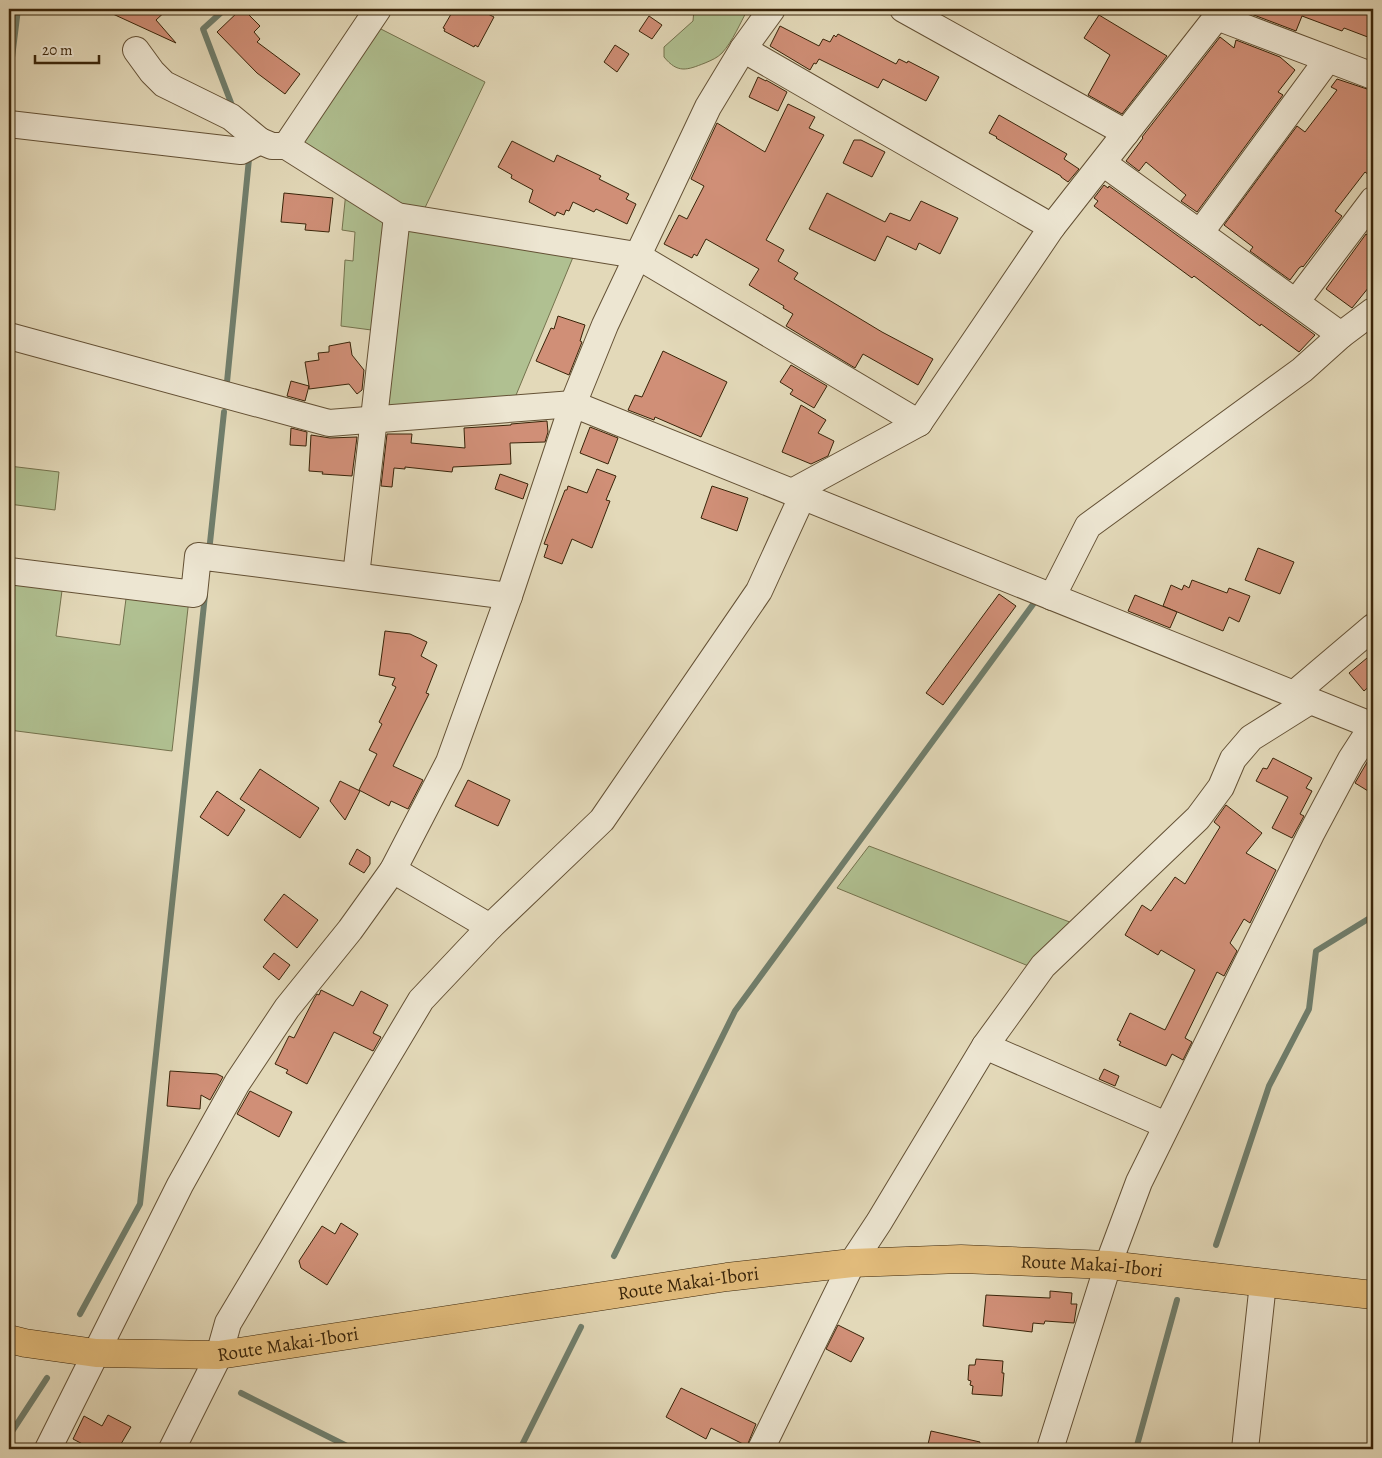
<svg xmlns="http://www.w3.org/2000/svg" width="1382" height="1458" viewBox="0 0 1382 1458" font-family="Alegreya,serif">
	<rect width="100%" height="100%" fill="#e3d9b9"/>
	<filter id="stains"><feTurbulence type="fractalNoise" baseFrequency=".004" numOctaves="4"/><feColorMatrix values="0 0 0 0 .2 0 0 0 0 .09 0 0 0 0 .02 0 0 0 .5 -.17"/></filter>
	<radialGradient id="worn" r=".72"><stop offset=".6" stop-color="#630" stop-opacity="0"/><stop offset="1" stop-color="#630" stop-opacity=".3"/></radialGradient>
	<!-- green -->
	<g fill="#b0c091" stroke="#74724d">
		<path d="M694,9H748C740,23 733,41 722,53C717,58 712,60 705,63C687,70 678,74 664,57V47L693,21Z"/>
		<polygon points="375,26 485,82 421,216 301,147"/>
		<polygon points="346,192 391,219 379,331 341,326 345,260 353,261 355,232 342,230"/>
		<polygon points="399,225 576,250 514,400 380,411"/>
		<polygon points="9,466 59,472 55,510 9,504"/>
		<polygon points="9,576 63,583 56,636 120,645 127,591 189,599 172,751 9,730"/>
		<polygon points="869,846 1075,924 1031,967 837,888"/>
	</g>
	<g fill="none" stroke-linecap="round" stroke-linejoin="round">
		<!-- stream -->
		<g stroke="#707e6c" stroke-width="6">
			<polyline points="225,9 203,29 233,108"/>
			<polyline points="9,82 18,9"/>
			<polyline points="227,382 249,159"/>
			<polyline points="209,552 224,412"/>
			<polyline points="1216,1245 1269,1086 1309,1009 1316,951 1373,916"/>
			<polyline points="614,1256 735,1011 1034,603"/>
			<polyline points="80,1314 140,1204 205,595"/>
			<polyline points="241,1393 353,1449"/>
			<polyline points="9,1436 47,1378"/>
			<polyline points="520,1449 581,1327"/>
			<polyline points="1136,1449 1177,1300"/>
		</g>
	</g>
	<!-- building -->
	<g fill="#d08f77" stroke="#392409">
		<polygon points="102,9 168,9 156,20 176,43"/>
		<polygon points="241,9 243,9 260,26 254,32 260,39 257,42 300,74 285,94 257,73 217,32"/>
		<polygon points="454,9 478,9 494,17 478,47 475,45 474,47 444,31 445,29 443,28"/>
		<polygon points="1238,9 1363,9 1373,13 1373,39 1344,28 1342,31 1302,16 1296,31"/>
		<polygon points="1099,15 1167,56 1122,114 1088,95 1110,55 1084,38"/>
		<polygon points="649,16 662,25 652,39 639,31"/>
		<polygon points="780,26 819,46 823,39 830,42 834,35 836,37 838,34 896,64 899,59 907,63 908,61 939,77 926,101 883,79 878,88 819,59 816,64 814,63 810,70 770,46"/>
		<polygon points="1220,37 1234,48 1236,40 1280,57 1295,70 1278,92 1283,95 1197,212 1181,201 1186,195 1146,162 1139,171 1126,161 1143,138 1142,137"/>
		<polygon points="615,45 629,54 617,72 604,62"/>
		<polygon points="758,77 766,81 766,80 787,92 778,111 749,97"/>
		<polygon points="1337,79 1373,91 1373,178 1365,172 1335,211 1342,216 1303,267 1302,266 1299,268 1290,280 1250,251 1253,247 1224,225 1297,126 1305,132 1337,90 1331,87"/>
		<polygon points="788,104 815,117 809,128 824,135 766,240 784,250 778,261 798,273 794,279 882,332 933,359 918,385 863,354 855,368 786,326 793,314 783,308 784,306 749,285 759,269 706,239 697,256 694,254 692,258 664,244 679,215 687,219 704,186 691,179 717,123 765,152"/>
		<polygon points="999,115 1067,154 1064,159 1079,169 1068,182 1061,177 1061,176 996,138 997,137 989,133"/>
		<polygon points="854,140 861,140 885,152 872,177 843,163"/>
		<polygon points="512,141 554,162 557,155 601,176 599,179 629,194 626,199 636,204 627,224 596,209 594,212 573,202 569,211 566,210 564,215 557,212 555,216 529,202 533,190 511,178 512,175 498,167"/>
		<polygon points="1104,185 1108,188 1109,186 1315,335 1299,352 1261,324 1260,326 1194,276 1192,278 1094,206 1098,201 1094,198"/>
		<polygon points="284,193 333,198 329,232 305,230 306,224 281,222"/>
		<polygon points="827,193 885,222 890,213 910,221 921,201 958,218 940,254 919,243 916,250 887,236 875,261 809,229"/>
		<polygon points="1366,234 1373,240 1373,282 1352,308 1326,289"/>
		<polygon points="558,316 585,325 580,341 582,342 569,375 536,361 551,328 554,329"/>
		<polygon points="350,342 352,355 364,370 362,390 357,394 349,384 309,389 309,386 305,401 287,396 291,381 309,386 305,362 319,360 318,353 329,352 329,346"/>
		<polygon points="663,351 727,382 701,437 655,417 654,420 628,410 635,395 642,397"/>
		<polygon points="791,365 827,386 814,408 790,394 793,390 780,382"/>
		<polygon points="801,405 826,420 818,433 834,441 828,456 811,464 782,452"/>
		<polygon points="547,421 548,432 545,442 510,443 511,464 453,467 452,472 405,467 405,469 394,468 392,487 381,486 387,434 412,434 411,443 465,448 464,428 511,425 511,424"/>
		<polygon points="590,427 618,438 608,464 580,453"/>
		<polygon points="291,428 307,432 306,446 290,445"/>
		<polygon points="311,435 330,438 357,437 352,476 322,474 323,472 309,471"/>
		<polygon points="597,469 616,476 606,500 610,501 592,548 572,539 562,564 544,557 548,545 544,544 565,490 567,490 568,486 587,493"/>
		<polygon points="500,474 528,484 523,499 495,489"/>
		<polygon points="712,486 748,498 737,531 701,518"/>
		<polygon points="1258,548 1294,562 1280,594 1245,580"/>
		<polygon points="1192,580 1227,593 1229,588 1250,596 1239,622 1229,617 1223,631 1163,606 1171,585 1182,590 1184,585 1189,588"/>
		<polygon points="999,594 1016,606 943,705 926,693"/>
		<polygon points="1135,595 1177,612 1170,628 1128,611"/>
		<polygon points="385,631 410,634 427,642 421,656 437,665 426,693 429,694 393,766 423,780 408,809 391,801 389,806 359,790 377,754 369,750 382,724 379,722 396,687 392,685 395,678 379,675"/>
		<polygon points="1373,653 1373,683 1364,691 1349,673"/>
		<polygon points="1373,752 1373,794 1355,783"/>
		<polygon points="1273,758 1312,778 1306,788 1312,791 1300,814 1304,816 1292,838 1272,828 1288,797 1256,781 1263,768 1267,769"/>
		<polygon points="260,769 319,808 300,838 240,799"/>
		<polygon points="468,780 510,800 498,826 455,806"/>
		<polygon points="340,781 360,791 345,820 330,801"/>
		<polygon points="217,791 245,810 228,836 200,817"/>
		<polygon points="1226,805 1262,833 1246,853 1276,870 1250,923 1244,919 1230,943 1237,951 1224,976 1217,972 1185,1038 1192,1042 1183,1060 1172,1054 1166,1066 1119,1045 1121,1042 1117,1040 1130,1013 1165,1030 1195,970 1161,950 1158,955 1125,935 1142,905 1151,911 1175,877 1185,884 1220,827 1214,822"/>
		<polygon points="357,849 370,857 370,864 364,873 349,864"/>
		<polygon points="284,894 318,920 297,948 264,920"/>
		<polygon points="274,953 290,965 279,980 263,967"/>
		<polygon points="321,990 353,1006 361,991 388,1005 373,1033 381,1037 373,1051 334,1032 307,1084 286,1073 288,1070 275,1064 289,1036 294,1038 315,997 317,994 319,995"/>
		<polygon points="1104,1069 1119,1076 1115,1086 1099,1079"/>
		<polygon points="170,1071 217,1074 223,1077 210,1100 201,1095 200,1109 167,1106"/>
		<polygon points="250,1091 292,1112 279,1137 237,1114"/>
		<polygon points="341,1223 358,1234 327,1285 301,1268 299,1261 322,1226 335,1234"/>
		<polygon points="1050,1291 1072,1293 1071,1304 1077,1304 1074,1323 1045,1321 1044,1324 1033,1323 1032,1332 983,1326 986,1295 1050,1298"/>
		<polygon points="838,1325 864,1338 851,1362 826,1349"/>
		<polygon points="976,1359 1003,1361 1002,1373 1004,1373 1002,1396 972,1394 973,1386 970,1385 971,1381 968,1380 969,1365 975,1365"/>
		<polygon points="681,1388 756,1424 747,1446 711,1428 706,1439 666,1417"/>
		<polygon points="108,1415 131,1427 118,1449 92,1449 73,1439 84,1416 102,1426"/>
		<polygon points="931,1431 980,1442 979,1449 927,1449"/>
	</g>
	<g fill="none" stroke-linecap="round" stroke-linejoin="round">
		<defs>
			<g id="minor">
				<polyline points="378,9 286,146 397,216 636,255 919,423"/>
				<polyline points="903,9 1126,133"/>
				<polyline points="1217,17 1373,76"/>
				<polyline points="743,49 1052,227"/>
				<polyline points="136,50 152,72 164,84 231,117 260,141"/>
				<polyline points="9,124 241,151 260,141 272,146 286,146"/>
				<polyline points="1103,163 1341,335 1373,311"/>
				<polyline points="1200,233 1328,59"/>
				<polyline points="1296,302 1373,200"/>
				<polyline points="9,336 329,423 573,404 1373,726"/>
				<polyline points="792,492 919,423 1052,227 1223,9"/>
				<polyline points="9,571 194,594 198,556 509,596"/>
				<polyline points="356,576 397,216"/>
				<polyline points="1052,597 1088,526 1302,370 1341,335"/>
				<polyline points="1294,694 1373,627"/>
				<polyline points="393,870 490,927"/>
				<polyline points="985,1046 1166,1125"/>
				<polyline points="48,1449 180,1185 237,1083 287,1008 350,930 393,870 449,762 509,596 573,404 605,325 708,107 743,49 772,9"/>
				<polyline points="172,1449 219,1355 228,1323 421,1000 490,927 602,820 759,591 802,497"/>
				<polyline points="761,1449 852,1263 879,1222 985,1046 1043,966 1198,818 1221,787 1233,759 1251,738 1310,701"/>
				<polyline points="1050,1449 1108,1265 1139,1182 1311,834 1351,759 1373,725"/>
				<polyline points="1245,1449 1263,1283"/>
			</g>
			<g id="major">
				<path id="s1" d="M9,1339L25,1343L96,1353L219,1355L727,1277L852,1263L961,1259L1108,1265L1373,1295"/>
			</g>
		</defs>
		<!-- minor casing -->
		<use href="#minor" stroke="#645135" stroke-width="28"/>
		<!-- major casing -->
		<use href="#major" stroke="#392409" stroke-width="29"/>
		<!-- minor -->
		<use href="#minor" stroke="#ede6d2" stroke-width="26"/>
		<!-- major -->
		<use href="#major" stroke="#e2bc7c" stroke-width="28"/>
	</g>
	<g text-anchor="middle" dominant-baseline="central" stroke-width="4" stroke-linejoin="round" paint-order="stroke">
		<!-- street labels -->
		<g font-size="19" fill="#392409" stroke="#ede6d2">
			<text stroke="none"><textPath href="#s1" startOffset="1091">Route Makai-Ibori</textPath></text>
			<text stroke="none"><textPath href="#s1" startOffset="686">Route Makai-Ibori</textPath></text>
			<text stroke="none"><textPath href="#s1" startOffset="281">Route Makai-Ibori</textPath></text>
		</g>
	</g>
	<!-- margin -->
	<rect width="1382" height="1458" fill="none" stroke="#e3d9b9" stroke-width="30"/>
	<rect x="10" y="10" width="1362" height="1438" fill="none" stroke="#392409" stroke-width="2.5"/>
	<rect x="15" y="15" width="1352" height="1428" fill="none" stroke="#392409"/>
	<!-- scale -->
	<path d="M35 55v8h64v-8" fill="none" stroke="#392409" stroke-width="2.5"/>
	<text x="42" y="55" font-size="15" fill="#392409" stroke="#ede6d2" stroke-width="4" paint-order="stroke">20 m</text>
	<rect width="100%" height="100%" filter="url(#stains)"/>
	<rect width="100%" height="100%" fill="url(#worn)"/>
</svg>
